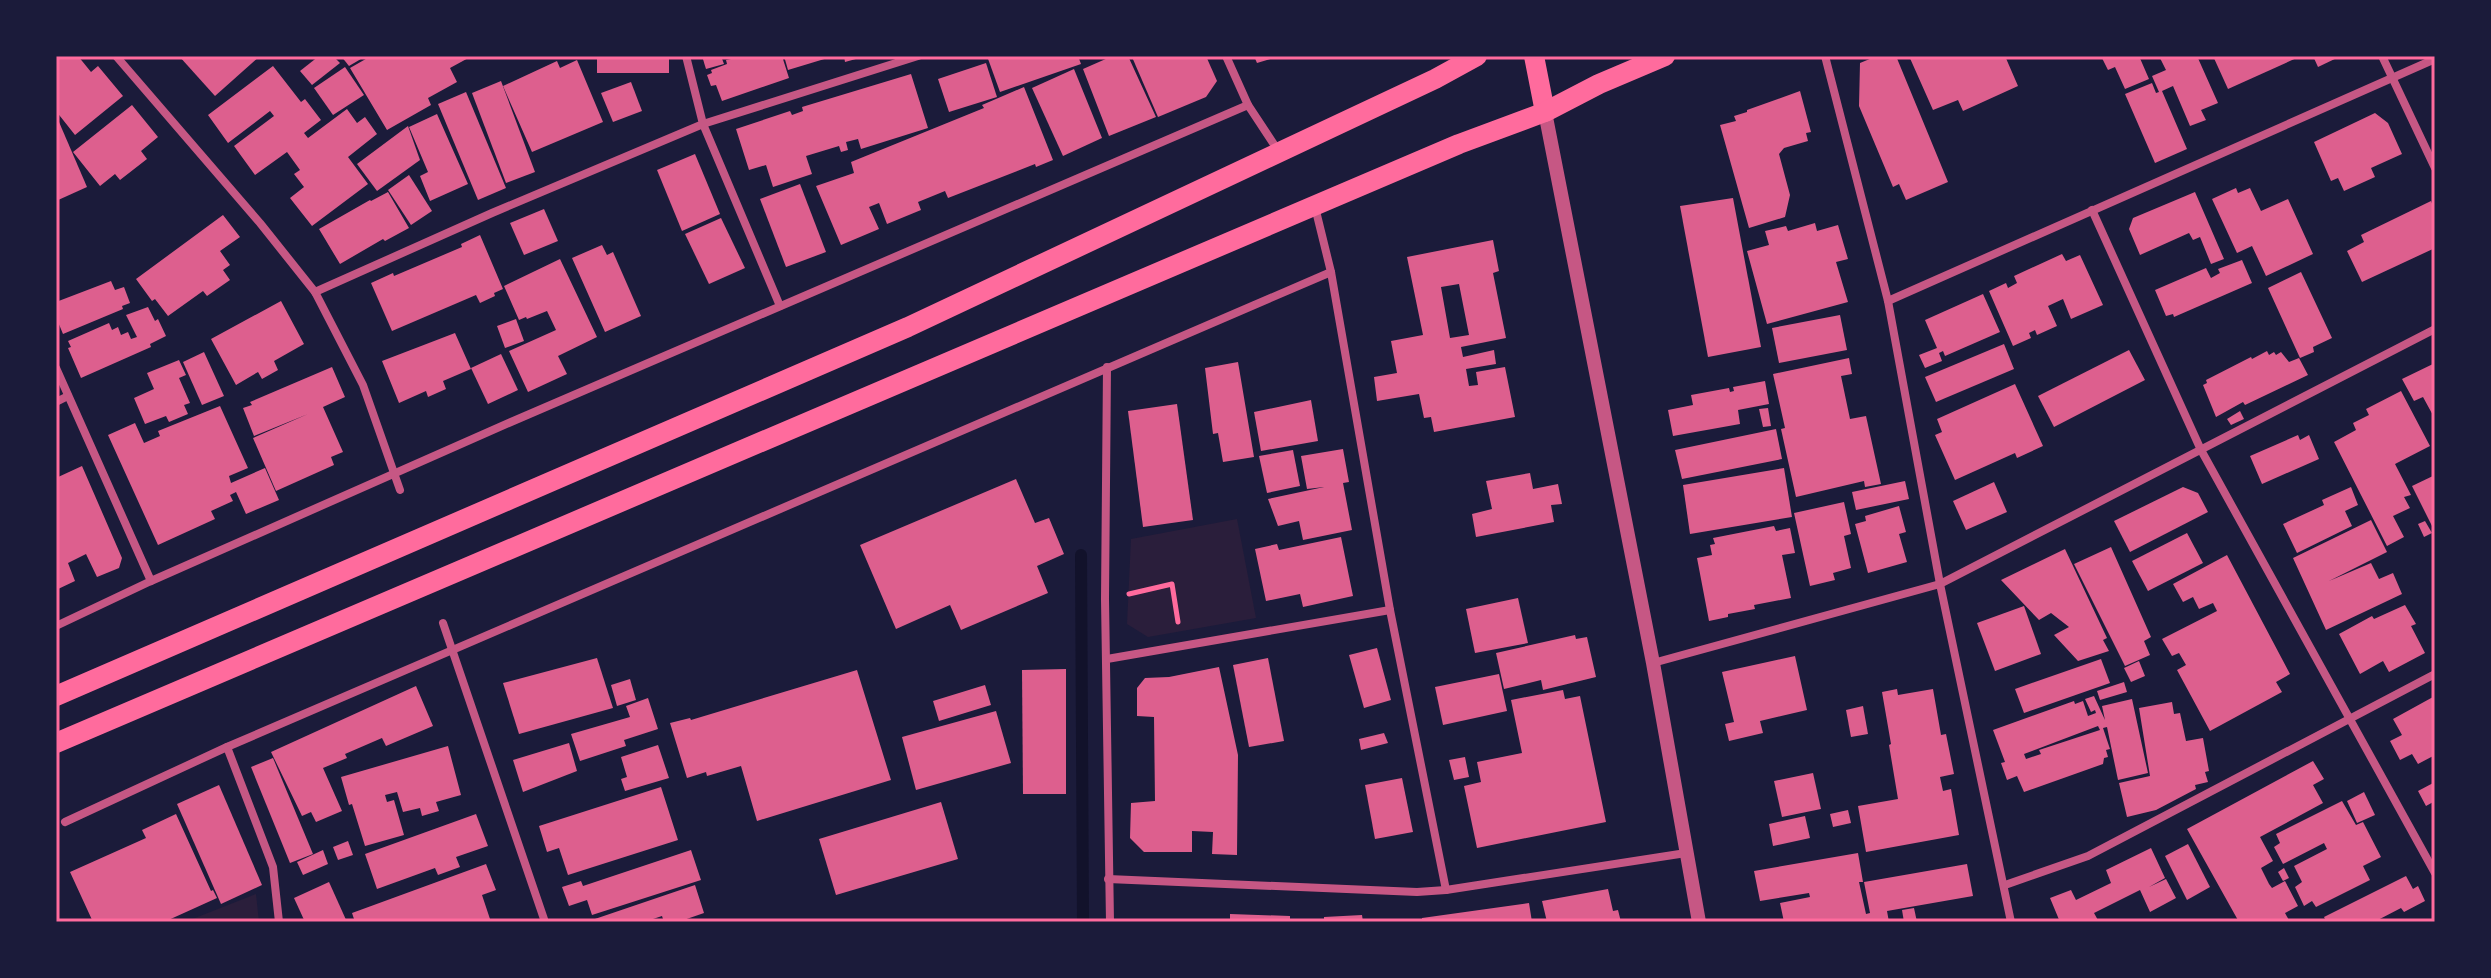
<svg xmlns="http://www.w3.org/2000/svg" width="2491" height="978" viewBox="0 0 2491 978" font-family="'PT Sans Narrow',sans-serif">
	<rect width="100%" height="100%" fill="#1b1b3a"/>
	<!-- green -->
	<g fill="#2a1e3b">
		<polygon points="1237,519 1256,618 1148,637 1127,624 1131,539"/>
		<polygon points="256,894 259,922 185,922"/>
	</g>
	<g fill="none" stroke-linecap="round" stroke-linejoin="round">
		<!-- stream -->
		<polyline stroke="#12122b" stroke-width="12" points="1081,555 1083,922"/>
	</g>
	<!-- building -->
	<g fill="#dd5f8e" fill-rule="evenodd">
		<polygon points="56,56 78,56 91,72 98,66 123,96 75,135 56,111"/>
		<polygon points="179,56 260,56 215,96"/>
		<polygon points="319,56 333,56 340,63 312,85 300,71"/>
		<polygon points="341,56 366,56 349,66"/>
		<polygon points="371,56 472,56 450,68 457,82 428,98 431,105 387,130 350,68"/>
		<rect x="597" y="56" width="72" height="17"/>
		<polygon points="702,56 721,56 724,64 706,69"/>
		<polygon points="735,56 782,56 789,78 722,101 716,85 711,86 707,75 712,73 711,70 727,64 726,60 736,58"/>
		<polygon points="784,56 831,56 831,57 788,70"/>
		<polygon points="844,56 863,56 863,57 845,62"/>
		<polygon points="987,56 1078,56 1081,64 1000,92"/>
		<polygon points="1107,56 1128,56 1156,117 1109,136 1083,69 1108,58"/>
		<polygon points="1206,56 1217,81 1206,97 1158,117 1132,57"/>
		<polygon points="1254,56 1277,56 1277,57 1257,63"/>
		<polygon points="1877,56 1896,56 1948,182 1906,200 1899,184 1893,187 1859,106 1860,63"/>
		<polygon points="1909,56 2005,56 2018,86 1963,111 1958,100 1933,110"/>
		<polygon points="2107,56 2139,56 2149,79 2125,89 2115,67 2108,70 2102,58"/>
		<polygon points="2159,56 2197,56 2218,103 2201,110 2206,120 2190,126 2173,86 2162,91 2187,149 2155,163 2125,94 2152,83 2156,93 2159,92 2152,76 2166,70"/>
		<polygon points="2213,56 2301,56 2228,89"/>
		<polygon points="2313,56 2341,56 2318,67"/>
		<polygon points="577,60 603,122 532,152 503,86 557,61 560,68"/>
		<polygon points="986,63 997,97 949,112 938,79"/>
		<polygon points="273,66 301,102 305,99 321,120 304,133 308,138 347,109 357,123 365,117 377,134 348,157 368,184 312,226 290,198 304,187 294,174 300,170 287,152 255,175 234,146 274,116 270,111 228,143 208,115"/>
		<polygon points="345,67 364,95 333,115 314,88"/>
		<polygon points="1074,69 1102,138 1063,156 1032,88"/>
		<polygon points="911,74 928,128 861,149 858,139 846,142 848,150 841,152 839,146 806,156 812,174 773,187 766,165 749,170 736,129 790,111 792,115 803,111 802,107"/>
		<polygon points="501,81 535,172 506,183 472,93"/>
		<polygon points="631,82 642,111 613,122 601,93"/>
		<polygon points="1024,87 1053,160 1036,167 1035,164 948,198 945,191 918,202 921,210 887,224 879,203 869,207 879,229 841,245 816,186 854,173 851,162 984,108 982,105"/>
		<polygon points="1800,91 1811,132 1806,133 1808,141 1784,148 1779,154 1790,195 1785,217 1749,228 1720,125 1736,121 1734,116 1747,112 1747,110"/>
		<polygon points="466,92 506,188 478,200 438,104"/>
		<polygon points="132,105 158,137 141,151 147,159 120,180 115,174 100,186 73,152"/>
		<polygon points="2375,113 2388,123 2402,154 2371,168 2375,177 2344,191 2338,178 2331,181 2314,142"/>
		<polygon points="437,114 468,184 430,201 420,176 428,172 409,127"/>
		<polygon points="59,122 87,187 56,201 56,123"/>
		<polygon points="408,126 420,160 377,191 357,164"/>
		<polygon points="695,154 720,214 682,231 657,170"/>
		<polygon points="409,175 432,211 411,225 388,190"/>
		<polygon points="800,184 826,252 786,267 760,199"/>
		<polygon points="2236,188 2238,193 2250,188 2261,211 2288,199 2313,254 2266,276 2252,246 2237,253 2212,199"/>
		<polygon points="388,192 409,228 385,241 383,239 340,264 319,229 370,200 371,201"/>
		<polygon points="2195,192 2224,259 2211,264 2200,237 2193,240 2189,233 2140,255 2129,229 2133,218"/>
		<polygon points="1733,198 1761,347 1708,357 1680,206"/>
		<polygon points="2431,201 2435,211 2435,248 2362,282 2347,251 2364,242 2361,235"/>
		<polygon points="544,209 558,241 524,255 510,223"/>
		<polygon points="223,215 240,237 220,251 230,265 223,270 230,280 207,296 203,291 168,316 155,299 152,301 136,279"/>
		<polygon points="721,218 745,268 709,284 685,234"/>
		<polygon points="1815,223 1817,231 1838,225 1848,259 1836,262 1848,302 1767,324 1747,251 1769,245 1765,231 1786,226 1788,231"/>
		<polygon points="480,235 503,289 494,293 495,296 480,303 476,295 392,331 371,283 393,273 394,276 462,247 461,244"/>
		<path d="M1493,240L1499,271L1493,273L1506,338L1461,347L1463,357L1494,350L1496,364L1466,369L1469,386L1478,385L1476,372L1505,367L1515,417L1434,432L1431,417L1424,418L1419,394L1377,401L1374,377L1397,373L1391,341L1423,335L1407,257ZM1459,284L1469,335L1450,338L1441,287Z"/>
		<polygon points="602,245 607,255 613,252 641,316 605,332 572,258"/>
		<polygon points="2062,254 2066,261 2080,255 2103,305 2071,319 2063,299 2048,306 2057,326 2037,335 2035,330 2029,333 2031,338 2013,346 1989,291 2006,283 2008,288 2017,283 2014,276"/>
		<polygon points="560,259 597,337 558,356 567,374 528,392 509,351 556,330 547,311 527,319 526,317 519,320 504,286"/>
		<polygon points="2242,260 2252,283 2174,317 2173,314 2166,316 2155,290 2206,268 2211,278 2220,273 2218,269"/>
		<polygon points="2301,272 2332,338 2313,347 2314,352 2300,358 2268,288"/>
		<polygon points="111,281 115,290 124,287 130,303 122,306 123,309 63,334 56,317 56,302"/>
		<polygon points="1983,294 2000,332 1945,356 1943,351 1939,353 1942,361 1925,368 1919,355 1937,348 1925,320"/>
		<polygon points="281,301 304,344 274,361 278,370 262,379 258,372 236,385 211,339"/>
		<polygon points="148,307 155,321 158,319 166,336 150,344 151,347 81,378 68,348 71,347 68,341 109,323 112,330 118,327 121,335 128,332 131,339 137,337 126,315"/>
		<polygon points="1840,315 1847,350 1779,363 1772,328"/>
		<polygon points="516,319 524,341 505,348 497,326"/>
		<polygon points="455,333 471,369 443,381 446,389 428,397 426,391 399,403 382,361"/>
		<polygon points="2004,344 2014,369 1936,402 1925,377"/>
		<polygon points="2129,350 2145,380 2054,427 2038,396"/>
		<polygon points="2267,351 2269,355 2274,352 2276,355 2281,352 2289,362 2299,358 2308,375 2245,405 2243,402 2216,417 2203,385 2207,383 2206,380 2251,357 2252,359"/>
		<polygon points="204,352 224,396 202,405 183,362"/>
		<polygon points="501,354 518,390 488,404 471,368"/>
		<polygon points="1849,358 1852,374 1841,376 1850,419 1866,416 1881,484 1865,487 1864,481 1796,497 1781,429 1785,428 1773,374"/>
		<polygon points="179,360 186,375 179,378 190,403 184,405 188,414 169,422 166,416 145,424 134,398 154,389 147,373"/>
		<polygon points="1238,362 1254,457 1223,462 1218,433 1213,434 1205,368"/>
		<polygon points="2435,363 2435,419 2423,397 2414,401 2402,379"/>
		<polygon points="332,367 345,397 323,407 343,452 331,457 334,465 276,491 253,438 308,414 254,436 243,408 252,405 250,402"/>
		<polygon points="1765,381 1769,404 1738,410 1740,424 1673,436 1668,410 1693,405 1691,395 1729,388 1730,392 1734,391 1733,387"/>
		<polygon points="2015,384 2043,446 2017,458 2015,453 1955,480 1935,435 1942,432 1937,419"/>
		<polygon points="2401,391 2430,446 2395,464 2411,495 2404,497 2410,508 2393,516 2404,537 2387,546 2334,442 2356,430 2353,423 2369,415 2366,409"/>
		<polygon points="1311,400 1318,441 1261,451 1254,412"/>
		<polygon points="1177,404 1193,520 1143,527 1128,411"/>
		<polygon points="220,406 248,468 229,476 231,483 265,468 279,500 246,514 236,492 230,495 233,501 211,511 215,519 158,545 108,435 135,423 144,443 160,436 158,431"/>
		<polygon points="1768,408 1771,426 1763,427 1759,409"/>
		<polygon points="2240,411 2244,419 2231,425 2227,419"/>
		<polygon points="1776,429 1782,459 1682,479 1675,450"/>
		<polygon points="2298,435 2300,440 2309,435 2319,459 2262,484 2250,456"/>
		<polygon points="1343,449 1349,482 1343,483 1352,530 1303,540 1299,521 1278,526 1268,499 1324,487 1307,489 1301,456"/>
		<polygon points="1293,450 1300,486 1267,493 1259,456"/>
		<polygon points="82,466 122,558 119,568 97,577 86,554 68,563 75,581 56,590 56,478"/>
		<polygon points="1784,468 1792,517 1690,534 1683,485"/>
		<polygon points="1530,473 1533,489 1558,484 1562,504 1551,505 1554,522 1476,537 1472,514 1492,509 1486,481"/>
		<polygon points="2435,475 2435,524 2432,526 2412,486"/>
		<polygon points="1016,479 1035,523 1049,518 1064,554 1037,566 1048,593 961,630 950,605 896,629 860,545"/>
		<polygon points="1905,481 1909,499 1856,510 1852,492"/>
		<polygon points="1994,482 2007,512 1966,530 1953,501"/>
		<polygon points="2183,487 2198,493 2208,512 2130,552 2114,521"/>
		<polygon points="2351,487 2358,505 2345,511 2352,526 2297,553 2283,524 2324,505 2322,500"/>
		<polygon points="1844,502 1851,534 1844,536 1851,568 1833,573 1835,580 1810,586 1794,513"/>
		<polygon points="1899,506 1906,532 1899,534 1907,562 1868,573 1855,524 1866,521 1865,516"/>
		<polygon points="2371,520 2387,552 2329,581 2371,563 2379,579 2393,573 2402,594 2326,630 2293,558"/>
		<polygon points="2425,521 2432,533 2424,537 2418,524"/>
		<polygon points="1774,526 1776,531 1790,528 1795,553 1782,555 1791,598 1754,605 1755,609 1728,614 1728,617 1709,621 1697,558 1712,555 1710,545 1715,544 1713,538"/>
		<polygon points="2187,533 2203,563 2148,591 2132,561"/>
		<polygon points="1341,537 1353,596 1303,607 1300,594 1266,601 1255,549 1277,544 1279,550"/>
		<polygon points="2111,547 2151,637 2144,641 2150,655 2125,666 2074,564"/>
		<polygon points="2065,549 2107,638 2103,640 2109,651 2078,661 2054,635 2069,627 2051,613 2039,620 2001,580"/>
		<polygon points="2227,555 2290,674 2276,682 2282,692 2210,731 2177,670 2186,665 2179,653 2172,656 2162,639 2217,611 2213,603 2199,609 2193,597 2183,602 2173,584"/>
		<polygon points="1518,598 1528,643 1475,653 1466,609"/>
		<polygon points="2405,605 2416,624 2411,626 2425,653 2389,672 2383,661 2360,674 2339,634 2372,616 2374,619"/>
		<polygon points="2024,606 2041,654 1995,671 1977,623"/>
		<polygon points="1575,635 1576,639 1587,637 1596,677 1543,690 1541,680 1504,689 1496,653"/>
		<polygon points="1377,648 1391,700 1364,708 1349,655"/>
		<polygon points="1795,656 1807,710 1760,721 1763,733 1729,741 1725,724 1734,722 1722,672"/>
		<polygon points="597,658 613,708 519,734 503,683"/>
		<polygon points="1268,658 1284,741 1249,747 1233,665"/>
		<polygon points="2101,659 2110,683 2024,713 2015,689"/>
		<polygon points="2139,661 2145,676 2131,682 2124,668"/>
		<polygon points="1219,667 1238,755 1237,855 1212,854 1213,832 1192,831 1192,852 1144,852 1130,838 1131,803 1155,801 1154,717 1137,716 1137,688 1145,678 1169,677"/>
		<polygon points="1066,669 1066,794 1023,794 1022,670"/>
		<polygon points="857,670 891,780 757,821 741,766 707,776 706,772 687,778 670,723 690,718 691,720"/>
		<polygon points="1499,674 1507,711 1443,725 1435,687"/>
		<polygon points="630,679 636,700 617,706 611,685"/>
		<polygon points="2124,682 2127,692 2100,700 2097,691"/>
		<polygon points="985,685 991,705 939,721 933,701"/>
		<polygon points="416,686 433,726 386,746 382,738 345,754 347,758 323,768 342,811 316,822 311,812 302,816 271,752"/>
		<polygon points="1897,689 1898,695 1933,689 1941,735 1946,734 1954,774 1940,777 1943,791 1951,789 1959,835 1866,852 1858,806 1898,799 1889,745 1891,744 1882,692"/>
		<polygon points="1563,690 1565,699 1580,696 1606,822 1477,848 1464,786 1481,782 1477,762 1522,753 1511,700"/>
		<path d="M2094,696L2105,720L2102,706L2132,699L2148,773L2118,780L2107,727L2103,728L2110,749L2106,750L2108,757L2104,758L2103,764L2024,792L2017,776L2007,780L2001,763L2005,762L1993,730L2074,701L2075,704L2083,701L2088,716L2096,713L2095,710L2091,712L2085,699ZM2098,726L2100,730L2039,750L2041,754L2026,759L2024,754Z"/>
		<polygon points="2433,697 2435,701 2435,755 2418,764 2412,754 2400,760 2390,741 2402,735 2393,719"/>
		<polygon points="648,698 658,729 624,740 626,746 580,761 571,734 630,717 626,706"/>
		<polygon points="2172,702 2174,714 2180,713 2186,741 2203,738 2209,771 2205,772 2208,782 2195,785 2196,789 2156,810 2127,817 2119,783 2150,776 2139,708"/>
		<polygon points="1863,706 1868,734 1851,737 1846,710"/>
		<polygon points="996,711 1011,763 916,790 902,737"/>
		<polygon points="1384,733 1388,743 1361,750 1359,739"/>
		<polygon points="569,743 577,771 523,792 513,760"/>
		<polygon points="658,745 669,778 625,791 621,779 627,777 621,757"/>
		<polygon points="448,746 461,795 436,802 439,811 422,816 420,808 403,812 397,792 385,795 387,802 394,800 404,835 365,846 352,804 349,805 341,777"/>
		<polygon points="1465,757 1469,777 1454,780 1449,760"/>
		<polygon points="273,758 313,854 290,863 251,767"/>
		<polygon points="2313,761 2324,779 2313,785 2323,803 2260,837 2273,861 2261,868 2269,884 2272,888 2285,881 2298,906 2285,913 2290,922 2239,922 2187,829"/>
		<polygon points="1813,773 1821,809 1782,817 1774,781"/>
		<polygon points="1402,778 1413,832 1375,839 1365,785"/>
		<polygon points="2435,782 2435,801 2426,806 2418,791"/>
		<polygon points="219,785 262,885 221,904 177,804"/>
		<polygon points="661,787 678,840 568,875 559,848 547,852 539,826"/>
		<polygon points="2364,792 2375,815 2357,823 2347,801"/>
		<polygon points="2342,801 2356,825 2363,822 2381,857 2363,866 2370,880 2316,907 2312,901 2304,906 2295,887 2302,882 2294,866 2327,849 2324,843 2283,864 2274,847 2280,843 2276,834"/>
		<polygon points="941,802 958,859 836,895 819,839"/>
		<polygon points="1848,810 1851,823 1833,827 1830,814"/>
		<polygon points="176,814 211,891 213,890 217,898 164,922 93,922 70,872 146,838 142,830"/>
		<polygon points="476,814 488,846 456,857 460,867 438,875 435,868 377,889 365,854"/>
		<polygon points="1805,816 1810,838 1773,846 1769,824"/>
		<polygon points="348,841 353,855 338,860 333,847"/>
		<polygon points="2188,844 2210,887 2187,900 2165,856"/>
		<polygon points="2151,848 2165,878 2149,887 2166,879 2176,898 2150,912 2140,890 2094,913 2099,922 2060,922 2050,898 2071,890 2076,900 2111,883 2106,870"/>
		<polygon points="323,850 328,864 303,875 297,862"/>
		<polygon points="691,850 701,880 592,915 587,900 569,906 562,887 581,881 583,886"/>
		<polygon points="1858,853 1863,882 1859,882 1866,914 1870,913 1864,882 1910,874 1967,864 1973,896 1887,911 1889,922 1784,922 1780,903 1810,897 1809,893 1760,901 1754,871"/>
		<polygon points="486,864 496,890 482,895 491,922 355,922 352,913"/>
		<polygon points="2284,868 2289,878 2283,881 2278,872"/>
		<polygon points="2406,876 2413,889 2418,886 2425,901 2404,912 2401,908 2374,922 2320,922 2325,919 2324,917"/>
		<polygon points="329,882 347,922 305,922 294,898"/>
		<polygon points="695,885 704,913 678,922 664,922 662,916 650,920 650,922 586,922"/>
		<polygon points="1608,889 1613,911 1618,910 1621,922 1547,922 1542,901"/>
		<polygon points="1529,903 1532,922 1422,922 1422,918"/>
		<polygon points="1914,908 1917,922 1904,922 1902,910"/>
		<polygon points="1230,914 1290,916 1290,922 1230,922"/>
		<polygon points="1362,915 1363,922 1324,922 1324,917"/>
	</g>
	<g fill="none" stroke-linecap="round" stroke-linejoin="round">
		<!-- path -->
		<polyline stroke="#ff6b9d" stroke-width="5" points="1129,594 1172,584 1178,622"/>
		<!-- minor -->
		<g stroke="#c65784" stroke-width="8">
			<polyline points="116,56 260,223 315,292 363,385 400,490"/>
			<polyline points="1226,56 1248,105"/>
			<polyline points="1825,56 1888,301 1940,584 2011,922"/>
			<polyline points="2382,56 2435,168"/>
			<polyline points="1315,207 1331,272 1390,610 1446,890"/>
			<polyline points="2092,210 2201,450 2435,873"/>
			<polyline points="315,292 492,213 703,124 686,56"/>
			<polyline points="1888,301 2435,59"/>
			<polyline points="780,306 703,124 918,56"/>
			<polyline points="1107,367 1105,599 1110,922"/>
			<polyline points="56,368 151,581"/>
			<polyline points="56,402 68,396"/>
			<polyline points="443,623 545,922"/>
			<polyline points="56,626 151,581 511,422 1248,105 1279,152"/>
			<polyline points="1107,659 1390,610"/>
			<polyline points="1653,663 1940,584 2435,329"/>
			<polyline points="227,747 273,867 279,922"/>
			<polyline points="65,822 227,747 1331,272"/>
			<polyline points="1108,879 1417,892 1446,890 1686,853"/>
			<polyline points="2005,885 2088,856 2435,674"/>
		</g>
		<!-- tertiary -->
		<polyline stroke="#c65784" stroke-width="14" points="1545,112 1653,663 1699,922"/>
		<!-- primary -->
		<g stroke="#ff6b9d" stroke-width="20">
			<polyline points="1534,56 1545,112"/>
			<polyline points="56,696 908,327 1435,79 1477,56"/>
			<polyline points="56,743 1459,144 1545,112 1599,84 1665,56"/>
		</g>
	</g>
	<!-- border -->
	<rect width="2491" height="978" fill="none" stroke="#1b1b3a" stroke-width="116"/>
	<rect x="58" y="58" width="2375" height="862" fill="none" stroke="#ff6b9d" stroke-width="3"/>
</svg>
